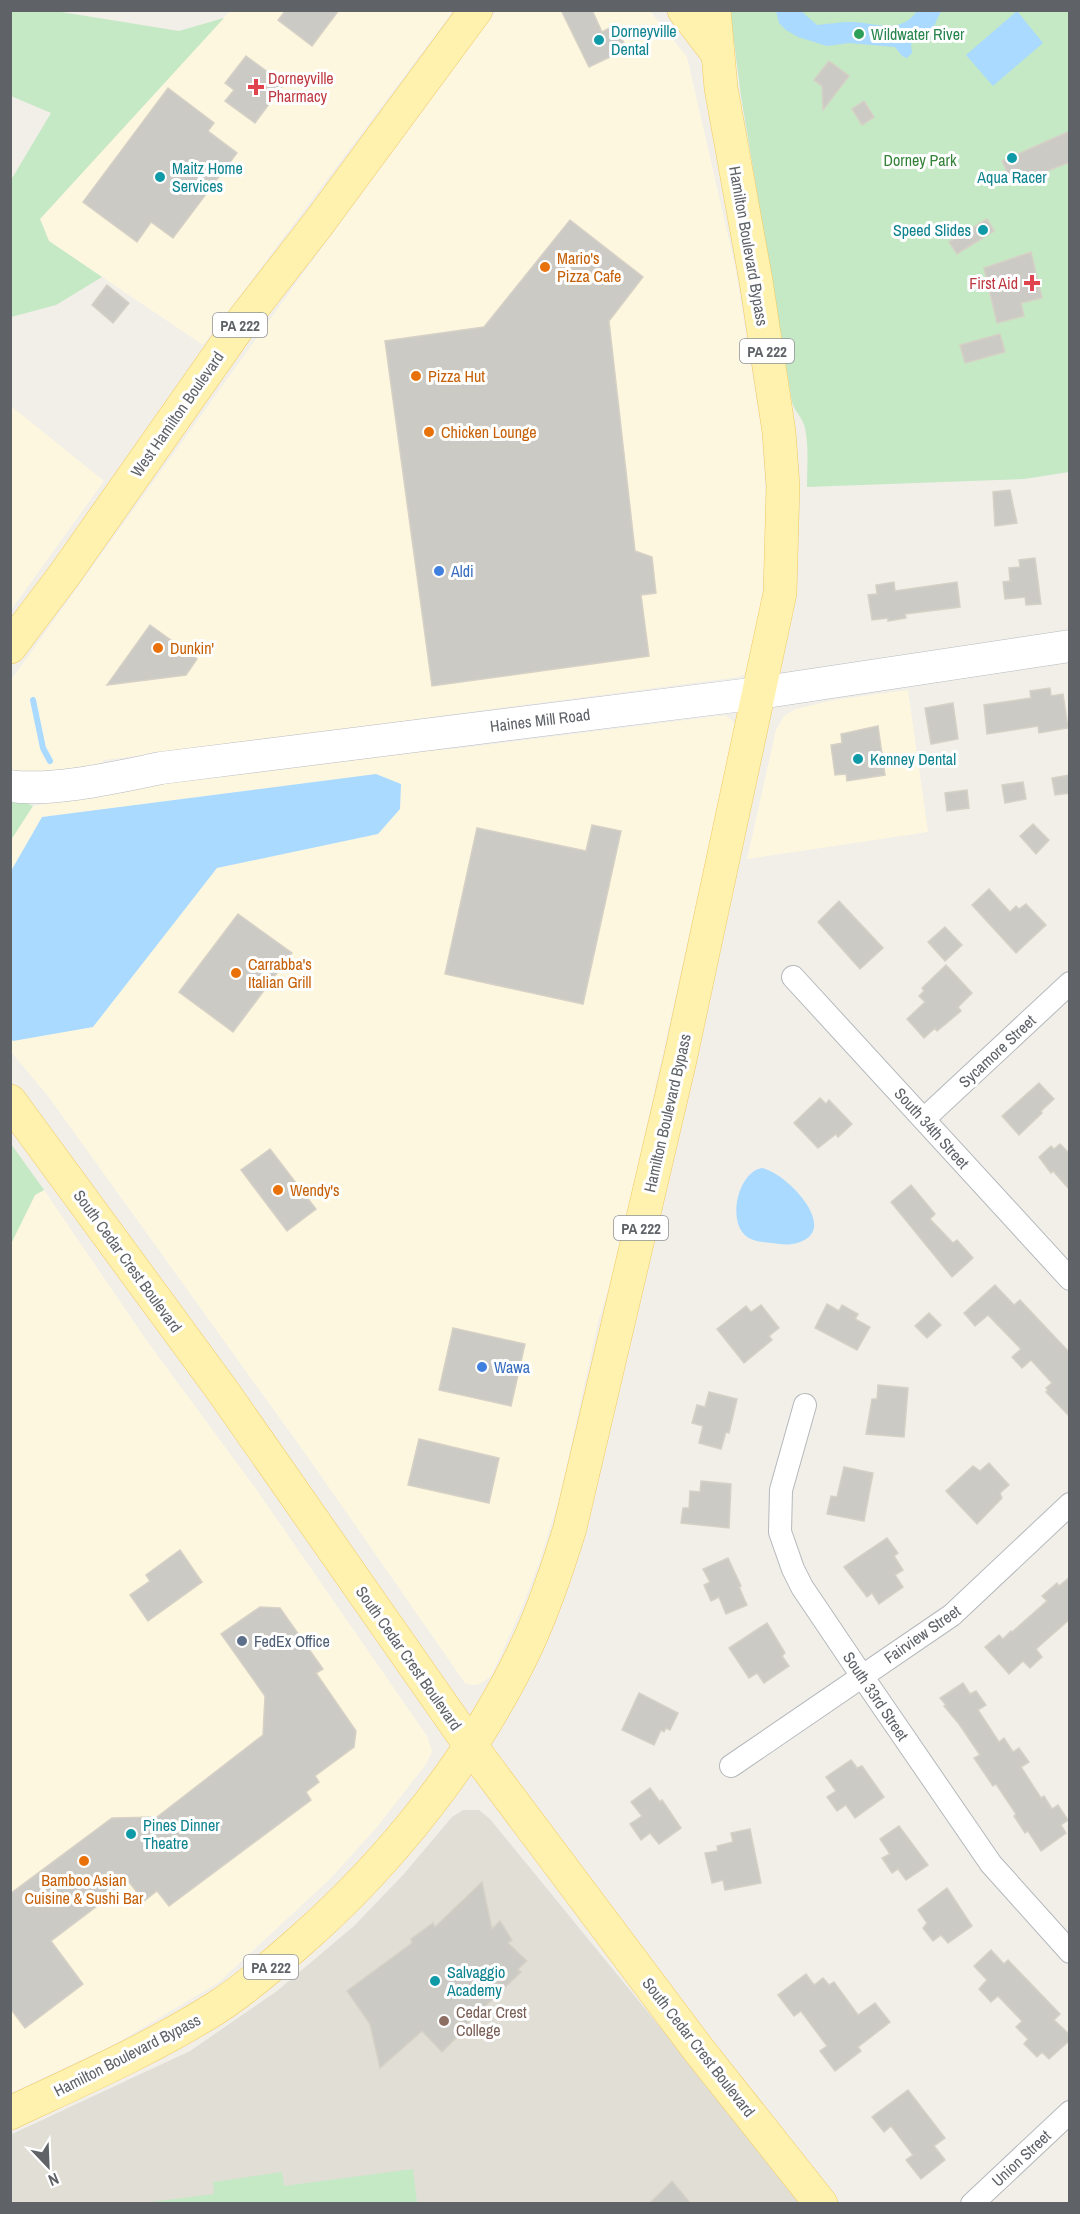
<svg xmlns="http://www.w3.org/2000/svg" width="1080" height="2214" viewBox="0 0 1080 2214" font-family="'Archivo Narrow',sans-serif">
	<rect width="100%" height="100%" fill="#f1efe8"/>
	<!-- commercial -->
	<g fill="#fef7e0">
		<polygon points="230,11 453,11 203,345 49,241 40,219"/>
		<polygon points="496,11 650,11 687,57 735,266 762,434 767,522 764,568 761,606 745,674 739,677 439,716 403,723 104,760 98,768 11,777 11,680 302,275"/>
		<polygon points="11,406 104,481 11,610"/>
		<polygon points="908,690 928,832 747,859 776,730 784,716 796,709 834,700"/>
		<polygon points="718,716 726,716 732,720 735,726 734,734 615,1268 598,1322 560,1496 540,1560 521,1610 491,1676 480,1684 472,1685 465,1683 312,1463 48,1096 11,1052 10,840 33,806 109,792 111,789 389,754 462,748"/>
		<polygon points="44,1190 147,1341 256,1489 427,1736 432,1751 426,1764 377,1827 330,1879 218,1983 115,2044 11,2093 10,1244 35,1195"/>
	</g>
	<!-- education -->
	<polygon fill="#e1ded6" points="463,1810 479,1810 490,1819 804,2203 11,2203 10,2135 190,2051 277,1991 354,1926 403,1875 452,1817"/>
	<!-- green -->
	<g fill="#c5e8c5">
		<polygon points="11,10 55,11 179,31 224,18 40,219 49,241 102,277 56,305 11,317 11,180 51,113 11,96"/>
		<path d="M730,11H1069V472L1024,479L807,487C807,468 809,447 805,428C803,418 795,412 792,402L741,96Z"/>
		<polygon points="11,796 33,806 11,840"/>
		<polygon points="11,1144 44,1190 35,1195 11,1244"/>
		<polygon points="413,2169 417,2203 142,2203 214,2194 213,2182 282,2172 284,2186"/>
	</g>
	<!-- water -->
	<g fill="#aadaff">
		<path d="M776,11H801L817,25C828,24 840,22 851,22C875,22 900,36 917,11H941L934,26L911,44L912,53L907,58L902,56L895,47L849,43L827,46L798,37L786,30L779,23Z"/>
		<polygon points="1017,11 1043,43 993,86 966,55"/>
		<polygon points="376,774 401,784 400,809 378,834 217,868 93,1027 13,1041 10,1037 11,871 42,817"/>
		<path d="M762,1168C785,1172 840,1228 800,1242C790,1246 782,1244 772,1243C764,1242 753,1242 746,1236C727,1221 738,1172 762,1168Z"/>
	</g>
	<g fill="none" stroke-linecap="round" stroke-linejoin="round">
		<!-- stream -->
		<polyline stroke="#aadaff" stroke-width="6" points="33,700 43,748 50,761"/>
	</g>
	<!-- building -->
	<g fill="#cccac5" stroke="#d6d1c6" stroke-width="1.5">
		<polygon points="286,10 339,10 312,46 278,20"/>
		<polygon points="561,10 592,10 602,32 615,25 627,49 589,67"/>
		<polygon points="246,56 284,84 255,123 225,101 234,90 225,83"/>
		<polygon points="829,61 849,76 823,110 822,86 814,80"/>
		<polygon points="168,88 214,123 208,131 237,153 173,238 151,222 137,242 83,202"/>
		<polygon points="864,101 874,117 862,125 852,109"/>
		<polygon points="1070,131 1070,162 1013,185 1002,161"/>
		<polygon points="987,219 994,231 957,254 949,242"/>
		<polygon points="570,220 643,277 609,321 635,551 652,557 656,593 641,595 649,656 432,686 385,341 484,327"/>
		<polygon points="1031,252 1042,298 1021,303 1024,316 997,323 984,268"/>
		<polygon points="107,285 129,303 113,323 92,305"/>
		<polygon points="1000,334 1005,352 965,363 960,345"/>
		<polygon points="1010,490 1017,523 995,526 993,492"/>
		<polygon points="1035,558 1041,604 1026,605 1025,597 1005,599 1003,582 1010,581 1009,568 1020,567 1019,560"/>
		<polygon points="894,582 895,591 957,582 960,607 905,614 906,618 888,621 888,618 872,620 868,595 877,594 876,585"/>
		<polygon points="150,625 197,659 186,675 107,685"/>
		<polygon points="1050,688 1051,696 1063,694 1068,728 1039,733 1038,726 987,734 984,705 1031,698 1030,691"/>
		<polygon points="953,703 958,739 931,744 925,708"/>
		<polygon points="878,726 885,775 847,781 846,774 835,775 831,745 842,743 841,734"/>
		<polygon points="1070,775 1070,793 1055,795 1052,778"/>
		<polygon points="1023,782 1026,799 1005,803 1002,785"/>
		<polygon points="967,790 969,808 947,811 945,793"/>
		<polygon points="1033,824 1049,840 1036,854 1020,836"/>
		<polygon points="592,825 621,831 583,1004 445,974 477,828 586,851"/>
		<polygon points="989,889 1010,912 1016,906 1019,909 1026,904 1046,925 1016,953 972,905"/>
		<polygon points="839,901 883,948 860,969 818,922"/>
		<polygon points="238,914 292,953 233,1032 179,992"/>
		<polygon points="945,927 962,945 945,961 928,942"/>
		<polygon points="946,965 972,993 958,1007 961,1011 948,1022 937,1031 935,1028 924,1038 907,1019 925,1002 919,996 924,991 922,988"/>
		<polygon points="1039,1083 1054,1099 1041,1111 1042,1113 1019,1135 1002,1116"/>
		<polygon points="820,1098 826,1104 829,1100 852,1124 838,1137 836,1134 818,1148 794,1123"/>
		<polygon points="1060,1144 1070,1154 1070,1190 1053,1171 1051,1173 1039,1157 1051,1146 1054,1149"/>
		<polygon points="270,1149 316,1209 287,1231 241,1170"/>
		<polygon points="911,1185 935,1214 930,1219 953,1243 957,1240 973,1258 952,1277 891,1202"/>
		<polygon points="995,1285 1014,1305 1020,1300 1070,1353 1070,1417 1046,1392 1048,1391 1046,1388 1052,1383 1031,1360 1022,1368 1012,1357 1021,1349 988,1315 975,1326 964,1313"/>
		<polygon points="827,1304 839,1311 842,1305 858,1314 855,1319 870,1327 857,1350 815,1328"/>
		<polygon points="761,1305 779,1328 769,1336 772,1340 744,1363 717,1329 746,1306 751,1312"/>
		<polygon points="929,1313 941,1325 927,1338 915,1326"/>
		<polygon points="453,1328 525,1344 511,1406 439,1390"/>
		<polygon points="878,1385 908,1388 904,1437 866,1434 872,1399 877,1399"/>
		<polygon points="709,1392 737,1399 729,1433 726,1432 721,1449 699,1443 703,1426 692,1423 697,1405 705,1407"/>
		<polygon points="419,1439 499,1458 489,1503 408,1485"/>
		<polygon points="989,1463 1009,1485 1000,1493 1002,1498 977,1524 946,1491 973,1466 980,1471"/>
		<polygon points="844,1467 873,1473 864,1521 827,1514 831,1496 837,1497"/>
		<polygon points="701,1481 731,1484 729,1528 681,1523 683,1508 689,1508 690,1491 700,1492"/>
		<polygon points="887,1538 898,1553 894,1556 903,1570 895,1575 903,1587 879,1604 872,1593 867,1597 844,1567"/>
		<polygon points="180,1550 202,1582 148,1621 130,1595 150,1581 146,1575"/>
		<polygon points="728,1558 741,1586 739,1587 747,1605 726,1614 719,1597 711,1601 704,1585 710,1582 703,1569"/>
		<polygon points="1070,1577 1070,1619 1036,1649 1042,1657 1030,1668 1023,1661 1009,1674 985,1647 999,1635 1003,1639 1011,1631 1012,1632 1047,1601 1042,1596 1057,1583 1059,1586"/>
		<polygon points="260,1607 280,1608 323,1669 316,1673 356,1731 354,1747 315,1776 319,1782 306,1792 311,1800 169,1906 157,1891 144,1901 129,1882 51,1941 83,1984 25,2028 10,2008 10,1894 112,1818 157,1817 263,1735 265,1696 221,1634"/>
		<polygon points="767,1623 785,1653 782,1656 789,1666 764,1683 757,1673 749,1678 729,1648"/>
		<polygon points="963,1683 970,1694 976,1691 986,1705 978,1710 999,1742 1004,1738 1013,1752 1019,1748 1029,1762 1021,1767 1041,1798 1044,1796 1052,1809 1058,1805 1068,1820 1061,1825 1066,1833 1041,1851 1028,1831 1025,1833 1014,1816 1016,1814 996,1784 993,1786 974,1758 980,1755 959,1724 944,1706 946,1705 940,1698"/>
		<polygon points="639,1693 678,1713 670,1730 666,1728 664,1732 661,1730 654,1745 622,1730"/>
		<polygon points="851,1760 857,1768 862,1766 884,1797 855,1818 846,1805 837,1811 827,1797 836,1791 826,1777"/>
		<polygon points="650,1788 660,1802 662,1800 681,1828 659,1844 650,1833 641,1840 630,1824 642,1816 631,1802"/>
		<polygon points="899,1826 928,1865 906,1880 898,1869 892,1873 882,1858 890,1854 880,1839"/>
		<polygon points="750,1829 761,1883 725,1890 723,1880 712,1883 705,1853 718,1851 717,1846 733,1842 731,1833"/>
		<polygon points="482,1882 492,1929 500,1921 512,1940 508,1943 527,1961 518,1969 521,1972 456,2034 458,2036 442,2052 422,2031 380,2068 370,2024 347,1991 412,1943 411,1939 433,1923 435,1927"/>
		<polygon points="947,1888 972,1926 948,1943 941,1935 933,1941 923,1928 927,1923 918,1910"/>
		<polygon points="991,1950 1004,1964 1008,1960 1060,2014 1054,2020 1070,2035 1070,2040 1049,2059 1042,2052 1037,2057 1024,2044 1028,2039 1016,2027 1022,2021 998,1996 991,2002 979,1989 987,1980 974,1966"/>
		<polygon points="806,1974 814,1985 823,1978 829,1985 834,1982 858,2015 875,2003 890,2022 858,2047 861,2051 835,2071 820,2051 827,2046 801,2011 794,2016 778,1995"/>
		<polygon points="908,2090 945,2138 934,2146 945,2160 921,2179 906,2160 913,2155 891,2126 884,2132 872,2117"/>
		<polygon points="672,2181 691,2204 649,2204"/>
	</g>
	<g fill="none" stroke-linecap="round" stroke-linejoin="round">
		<defs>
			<g id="street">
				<polyline points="793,977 1070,1279"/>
				<polyline points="924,1119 1070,983"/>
				<polyline points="805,1405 781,1490 780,1532 793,1569 802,1587 862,1676 991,1864 1070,1952"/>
				<polyline points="731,1766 952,1615 1070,1504"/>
				<polyline points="972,2204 1070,2112"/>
			</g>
			<path id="secondary" d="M10,786C54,792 117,777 161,768L759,693L1070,646"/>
			<g id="primary">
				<polyline points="684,10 717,53"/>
				<polyline points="10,647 65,574 244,319 318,224 476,10"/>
				<polyline points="10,1101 222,1390 470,1745 698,2049 821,2204"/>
				<path d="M10,2113C80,2080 151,2049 216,2008C245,1989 272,1966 298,1943C391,1862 476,1755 528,1643C545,1606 558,1567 570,1528L680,1060L780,593L783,486L779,432L756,281L721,88L714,10"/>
			</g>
		</defs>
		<!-- street casing -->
		<use href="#street" stroke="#b5b8bc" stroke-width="24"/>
		<!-- secondary casing -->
		<use href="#secondary" stroke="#b6babf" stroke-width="33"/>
		<!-- primary casing -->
		<use href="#primary" stroke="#f2c960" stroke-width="34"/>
		<!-- street -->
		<use href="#street" stroke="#fff" stroke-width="22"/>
		<!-- secondary -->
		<use href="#secondary" stroke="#fff" stroke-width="32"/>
		<!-- primary -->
		<use href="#primary" stroke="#fff2af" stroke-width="33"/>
	</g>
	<!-- markers -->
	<circle fill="#2e9e5b" stroke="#fff" stroke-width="2" cx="859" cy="34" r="6"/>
	<g fill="#0f9aa8" stroke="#fff" stroke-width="2">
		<circle cx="599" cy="40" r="6"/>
		<circle cx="1012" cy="158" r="6"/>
		<circle cx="160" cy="177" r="6"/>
		<circle cx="983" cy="230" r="6"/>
		<circle cx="858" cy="759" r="6"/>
		<circle cx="131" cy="1834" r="6"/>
		<circle cx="435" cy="1981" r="6"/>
	</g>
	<g fill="#e0444e" stroke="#fff" stroke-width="2">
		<path d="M253 78h6v6h6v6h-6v6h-6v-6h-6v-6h6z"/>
		<path d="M1029 274h6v6h6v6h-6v6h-6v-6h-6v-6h6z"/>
	</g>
	<g fill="#e8710a" stroke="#fff" stroke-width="2">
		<circle cx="545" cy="267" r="6"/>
		<circle cx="416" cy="376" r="6"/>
		<circle cx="429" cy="432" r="6"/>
		<circle cx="158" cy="648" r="6"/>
		<circle cx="236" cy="973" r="6"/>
		<circle cx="278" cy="1190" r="6"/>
		<circle cx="84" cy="1861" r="6"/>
	</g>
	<g fill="#3f7fe0" stroke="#fff" stroke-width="2">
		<circle cx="439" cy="571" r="6"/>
		<circle cx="482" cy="1367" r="6"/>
	</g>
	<circle fill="#5c6f8a" stroke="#fff" stroke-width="2" cx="242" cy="1641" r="6"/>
	<circle fill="#8d6e63" stroke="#fff" stroke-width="2" cx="444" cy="2021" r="6"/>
	<g text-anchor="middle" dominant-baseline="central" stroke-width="6" stroke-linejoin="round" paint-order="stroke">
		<!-- shield labels -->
		<g fill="#fff" stroke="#8f9295" stroke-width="1.5">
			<rect x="213" y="313" width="54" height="24" rx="4.5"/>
			<rect x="740" y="339" width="54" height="24" rx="4.5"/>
			<rect x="614" y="1216" width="54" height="24" rx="4.5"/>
			<rect x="244" y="1955" width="54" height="24" rx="4.5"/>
		</g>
		<g font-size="15" font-weight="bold" fill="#5f6368">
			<text x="240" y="325">PA 222</text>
			<text x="767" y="351">PA 222</text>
			<text x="641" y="1228">PA 222</text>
			<text x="271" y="1967">PA 222</text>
		</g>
		<!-- culture labels -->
		<g font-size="16" fill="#0d838f" stroke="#fff" text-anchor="start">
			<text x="611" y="31">Dorneyville<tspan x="611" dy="18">Dental</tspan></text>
			<text x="172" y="168">Maitz Home<tspan x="172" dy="18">Services</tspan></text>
			<text x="1012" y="177" text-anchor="middle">Aqua Racer</text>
			<text x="971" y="230" text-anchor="end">Speed Slides</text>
			<text x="870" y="759">Kenney Dental</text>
			<text x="143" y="1825">Pines Dinner<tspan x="143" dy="18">Theatre</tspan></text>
			<text x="447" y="1972">Salvaggio<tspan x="447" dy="18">Academy</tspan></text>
		</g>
		<!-- leisure labels -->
		<g font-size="16" fill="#27864d" stroke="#fff" text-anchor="start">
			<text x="871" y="34">Wildwater River</text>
		</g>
		<!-- health labels -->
		<g font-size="16" fill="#be3a42" stroke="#fff" text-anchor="start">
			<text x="268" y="78">Dorneyville<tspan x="268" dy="18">Pharmacy</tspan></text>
			<text x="1018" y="283" text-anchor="end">First Aid</text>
		</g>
		<!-- park labels -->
		<g font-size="16" fill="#348238" stroke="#fff">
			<text x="920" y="160">Dorney Park</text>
		</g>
		<!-- street labels -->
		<g font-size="16" fill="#5f6368" stroke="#fff">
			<text transform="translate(749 246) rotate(80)">Hamilton Boulevard Bypass</text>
			<text transform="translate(177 414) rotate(-55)">West Hamilton Boulevard</text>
			<text transform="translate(540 720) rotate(-7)">Haines Mill Road</text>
			<text transform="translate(997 1051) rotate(-43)">Sycamore Street</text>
			<text transform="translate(667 1113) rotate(-77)">Hamilton Boulevard Bypass</text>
			<text transform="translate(932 1128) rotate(48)">South 34th Street</text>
			<text transform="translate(128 1261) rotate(54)">South Cedar Crest Boulevard</text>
			<text transform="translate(922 1634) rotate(-35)">Fairview Street</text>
			<text transform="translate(409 1658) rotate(55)">South Cedar Crest Boulevard</text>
			<text transform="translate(876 1696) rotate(56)">South 33rd Street</text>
			<text transform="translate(699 2047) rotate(52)">South Cedar Crest Boulevard</text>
			<text transform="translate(127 2055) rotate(-27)">Hamilton Boulevard Bypass</text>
			<text transform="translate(1021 2158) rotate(-43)">Union Street</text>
		</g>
		<!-- food labels -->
		<g font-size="16" fill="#c56008" stroke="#fff" text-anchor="start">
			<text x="557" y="258">Mario's<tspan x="557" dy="18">Pizza Cafe</tspan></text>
			<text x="428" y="376">Pizza Hut</text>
			<text x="441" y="432">Chicken Lounge</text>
			<text x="170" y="648">Dunkin'</text>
			<text x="248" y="964">Carrabba's<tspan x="248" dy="18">Italian Grill</tspan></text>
			<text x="290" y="1190">Wendy's</text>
			<text x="84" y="1880" text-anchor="middle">Bamboo Asian<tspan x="84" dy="18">Cuisine &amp; Sushi Bar</tspan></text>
		</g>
		<!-- shop labels -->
		<g font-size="16" fill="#366cbe" stroke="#fff" text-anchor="start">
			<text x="451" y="571">Aldi</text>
			<text x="494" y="1367">Wawa</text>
		</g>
		<!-- service labels -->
		<g font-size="16" fill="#4e5e75" stroke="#fff" text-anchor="start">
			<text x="254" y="1641">FedEx Office</text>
		</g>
		<!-- education labels -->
		<g font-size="16" fill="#785e54" stroke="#fff" text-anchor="start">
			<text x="456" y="2012">Cedar Crest<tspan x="456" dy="18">College</tspan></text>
		</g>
	</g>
	<!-- border -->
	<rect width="1080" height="2214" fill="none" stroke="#5f6368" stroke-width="24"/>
	<!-- north arrow -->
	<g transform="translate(48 2166) rotate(157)" stroke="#ffffff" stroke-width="4.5" paint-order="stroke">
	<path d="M0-4.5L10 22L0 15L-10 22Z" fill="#5f6368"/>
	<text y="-9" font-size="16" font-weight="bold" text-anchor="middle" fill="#5f6368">N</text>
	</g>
</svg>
